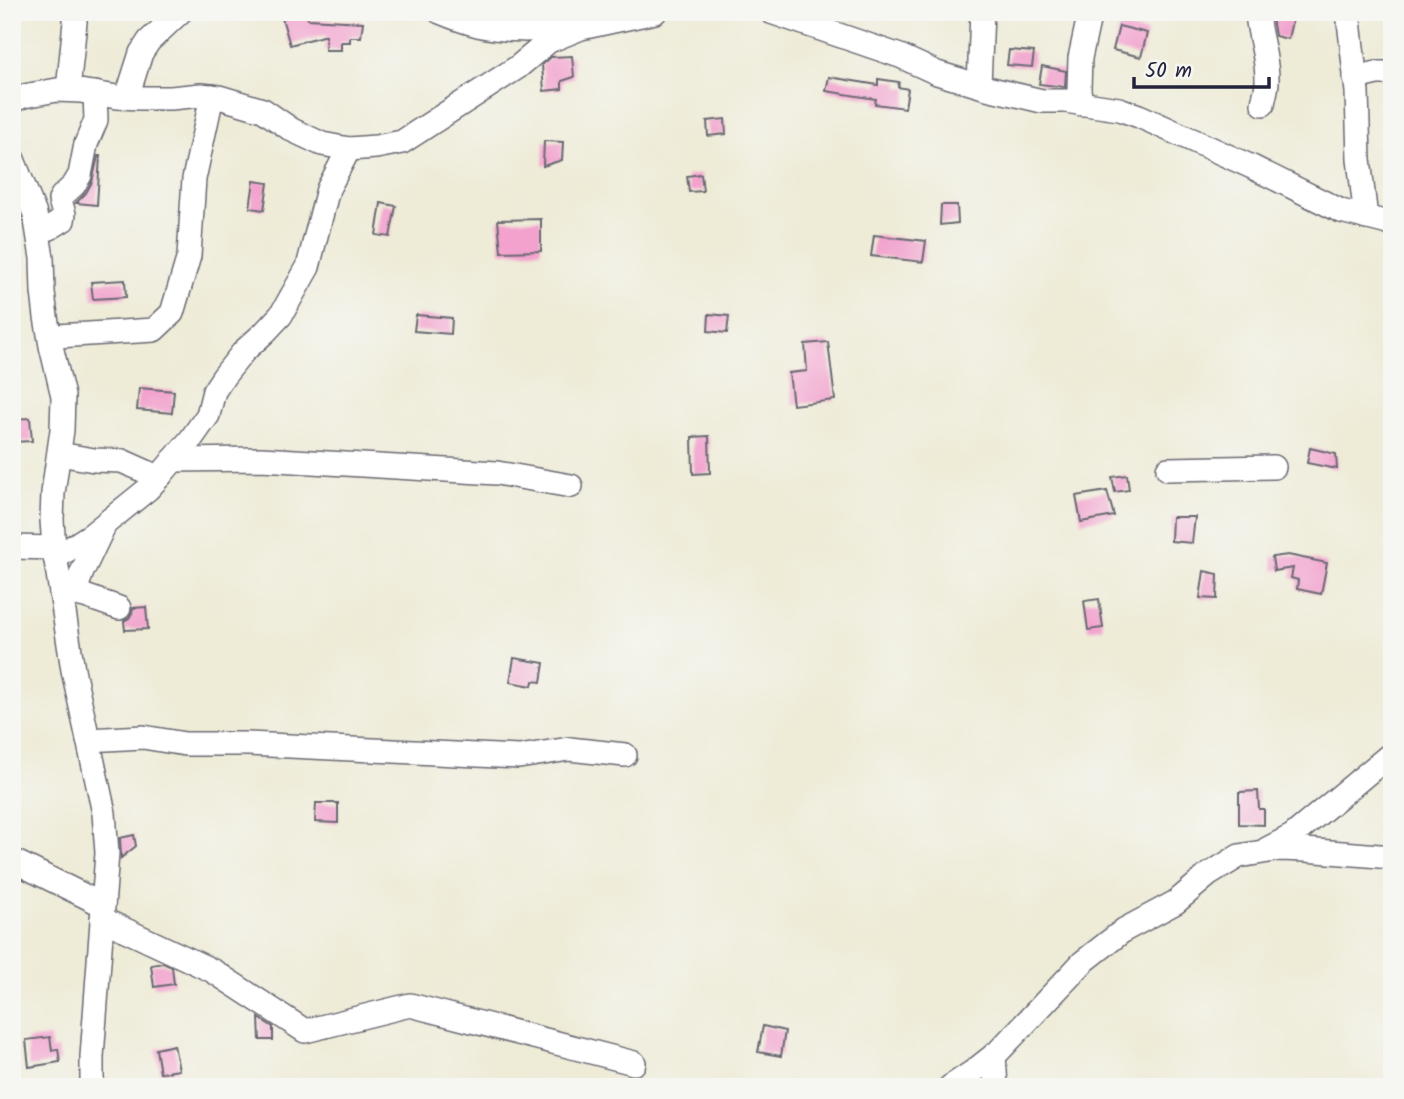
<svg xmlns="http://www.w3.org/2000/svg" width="1404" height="1099" viewBox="0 0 1404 1099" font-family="Kalam,sans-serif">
	<rect width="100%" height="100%" fill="#f6f6f2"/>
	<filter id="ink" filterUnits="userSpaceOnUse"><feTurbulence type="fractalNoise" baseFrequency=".0143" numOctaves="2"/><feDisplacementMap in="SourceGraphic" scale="14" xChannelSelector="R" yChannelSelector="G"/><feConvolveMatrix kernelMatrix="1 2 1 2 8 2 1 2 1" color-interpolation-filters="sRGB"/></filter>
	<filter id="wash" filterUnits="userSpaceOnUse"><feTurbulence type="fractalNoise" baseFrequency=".00686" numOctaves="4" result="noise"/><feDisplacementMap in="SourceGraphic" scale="28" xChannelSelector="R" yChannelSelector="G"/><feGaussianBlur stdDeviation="1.57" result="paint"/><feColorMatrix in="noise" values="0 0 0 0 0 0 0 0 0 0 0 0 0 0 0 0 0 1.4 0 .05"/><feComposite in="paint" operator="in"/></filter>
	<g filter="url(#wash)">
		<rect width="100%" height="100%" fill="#eeebd7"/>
		<g id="blocks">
			<!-- building -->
			<g fill="#f2a2cd">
				<polygon points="306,12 308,19 363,22 361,37 350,37 350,42 341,42 341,50 325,50 326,35 290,45 282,18"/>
				<polygon points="1271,12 1294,12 1288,39 1275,36"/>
				<polygon points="1119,26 1147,33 1141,57 1113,50"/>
				<polygon points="1009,50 1034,52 1032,67 1007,65"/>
				<polygon points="572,56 574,77 562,81 562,89 544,91 542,65 551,57"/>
				<polygon points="1042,66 1066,71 1065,87 1039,84"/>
				<polygon points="829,77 878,85 878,79 899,82 898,87 908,89 905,108 875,104 876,99 826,91"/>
				<polygon points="725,119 726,134 708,136 707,121"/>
				<polygon points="544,141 563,142 562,160 543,166"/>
				<polygon points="98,156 100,156 97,205 76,203 86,193 92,182"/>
				<polygon points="701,174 703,191 689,192 687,176"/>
				<polygon points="254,181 268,183 264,210 250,208"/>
				<polygon points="381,203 396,206 390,237 376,235"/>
				<polygon points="941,205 957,205 958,223 940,225"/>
				<polygon points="541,219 541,251 501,252 498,220"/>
				<polygon points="874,235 926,241 923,262 871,256"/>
				<polygon points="125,280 126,297 93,299 91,282"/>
				<polygon points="709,314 729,316 727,333 708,331"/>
				<polygon points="416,315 452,318 451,334 414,331"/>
				<polygon points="828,342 835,400 793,405 789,373 807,371 805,344"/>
				<polygon points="139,388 174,391 172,413 137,410"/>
				<polygon points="30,418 32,441 12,442 12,419"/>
				<polygon points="709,436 710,473 693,474 692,437"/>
				<polygon points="1310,448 1336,454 1337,469 1307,463"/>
				<polygon points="1127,475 1129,490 1115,492 1112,477"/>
				<polygon points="1107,491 1114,516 1081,522 1076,496"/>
				<polygon points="1172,517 1195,517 1192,543 1171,541"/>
				<polygon points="1288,555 1327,563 1321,594 1297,589 1298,580 1291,578 1293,568 1274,571 1272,557"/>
				<polygon points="1204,571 1218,574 1217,599 1200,598"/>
				<polygon points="1099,599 1103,628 1088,630 1084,601"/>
				<polygon points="146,607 148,629 125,630 124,621 129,618 132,613 133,608"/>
				<polygon points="514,658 544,663 541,682 533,681 532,686 510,682"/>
				<polygon points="1258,791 1259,809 1264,809 1264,825 1239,824 1239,792"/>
				<polygon points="316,803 338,803 338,823 315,822"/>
				<polygon points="134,835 136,846 121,858 120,838"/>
				<polygon points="163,963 172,967 174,984 154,987 151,965"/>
				<polygon points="259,1018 273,1027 273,1040 260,1040"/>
				<polygon points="763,1026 785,1031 781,1056 758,1052"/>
				<polygon points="50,1037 52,1050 58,1049 60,1062 29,1067 26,1040"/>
				<polygon points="174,1045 179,1070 160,1073 156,1049"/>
			</g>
		</g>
	</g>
	<g filter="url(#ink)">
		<use href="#blocks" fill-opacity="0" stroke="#696872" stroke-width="2"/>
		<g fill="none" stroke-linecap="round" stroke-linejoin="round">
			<defs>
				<g id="minor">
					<path d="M440,12C452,17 465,22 478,25C507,32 537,30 567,28"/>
					<polyline points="771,12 900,56 937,73 987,88 1042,101 1065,101 1119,109 1139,116 1252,167 1341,211 1392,224"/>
					<path d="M1257,12C1258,35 1268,58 1267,81C1267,89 1264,97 1263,104"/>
					<polyline points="1348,12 1357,92 1359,159 1366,218"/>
					<polyline points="1355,78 1377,73 1392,73"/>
					<polyline points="979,85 982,12"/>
					<polyline points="68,90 75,22 75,12"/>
					<polyline points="127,97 141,53 149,41 180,12"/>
					<polyline points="12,101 24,96 57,90 80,91 117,97 141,98 171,98 201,95 219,97 263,110 292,130 322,144 349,149 376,147 402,142 518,67 549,41 581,28 655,12"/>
					<polyline points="1081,104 1079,89 1080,58 1090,12"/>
					<polyline points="12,157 35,214 42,258 43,292 46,317 51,346 63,396 62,430 53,493 52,520 54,548 73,670 104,813 107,853 92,1057 92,1087"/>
					<polyline points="39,232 50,228 63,220 64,214 60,200 62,196 74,185 80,175 86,144 96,120 95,93"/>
					<polyline points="57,336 154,330 172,313 189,256 194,179 212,96"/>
					<polyline points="59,454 94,460 122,461 149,473 160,476"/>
					<polyline points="173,460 261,459 497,473 571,486"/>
					<polyline points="1168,469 1274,467"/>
					<polyline points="12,547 54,548"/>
					<polyline points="55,558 91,535 148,489 160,476 191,439 208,415 214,391 224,376 244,351 265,332 281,315 308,267 328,189 349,149"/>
					<polyline points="61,591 85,596 119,608"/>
					<polyline points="74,594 82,572 104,526"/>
					<polyline points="88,740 143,737 185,744 248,744 519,757 569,749 625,755"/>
					<polyline points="1267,849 1292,836 1392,753"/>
					<polyline points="12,860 103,905"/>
					<polyline points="102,919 213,971 305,1031 410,1005 634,1063"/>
					<polyline points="994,1055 996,1087"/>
					<polyline points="950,1087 974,1071 998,1052 1083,962 1124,930 1176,902 1208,875 1239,856 1280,849 1305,850 1392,857"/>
				</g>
			</defs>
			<!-- minor casing -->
			<use href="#minor" stroke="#696872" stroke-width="26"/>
			<!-- minor -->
			<use href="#minor" stroke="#fff" stroke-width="23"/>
		</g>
	</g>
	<!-- margin -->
	<rect width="1404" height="1099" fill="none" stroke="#f6f6f2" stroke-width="42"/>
	<!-- scale -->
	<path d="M1134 77v10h135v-10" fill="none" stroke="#22223b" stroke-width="3.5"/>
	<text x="1145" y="77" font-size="21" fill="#22223b" stroke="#f6f6f2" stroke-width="5" paint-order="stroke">50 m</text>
</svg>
